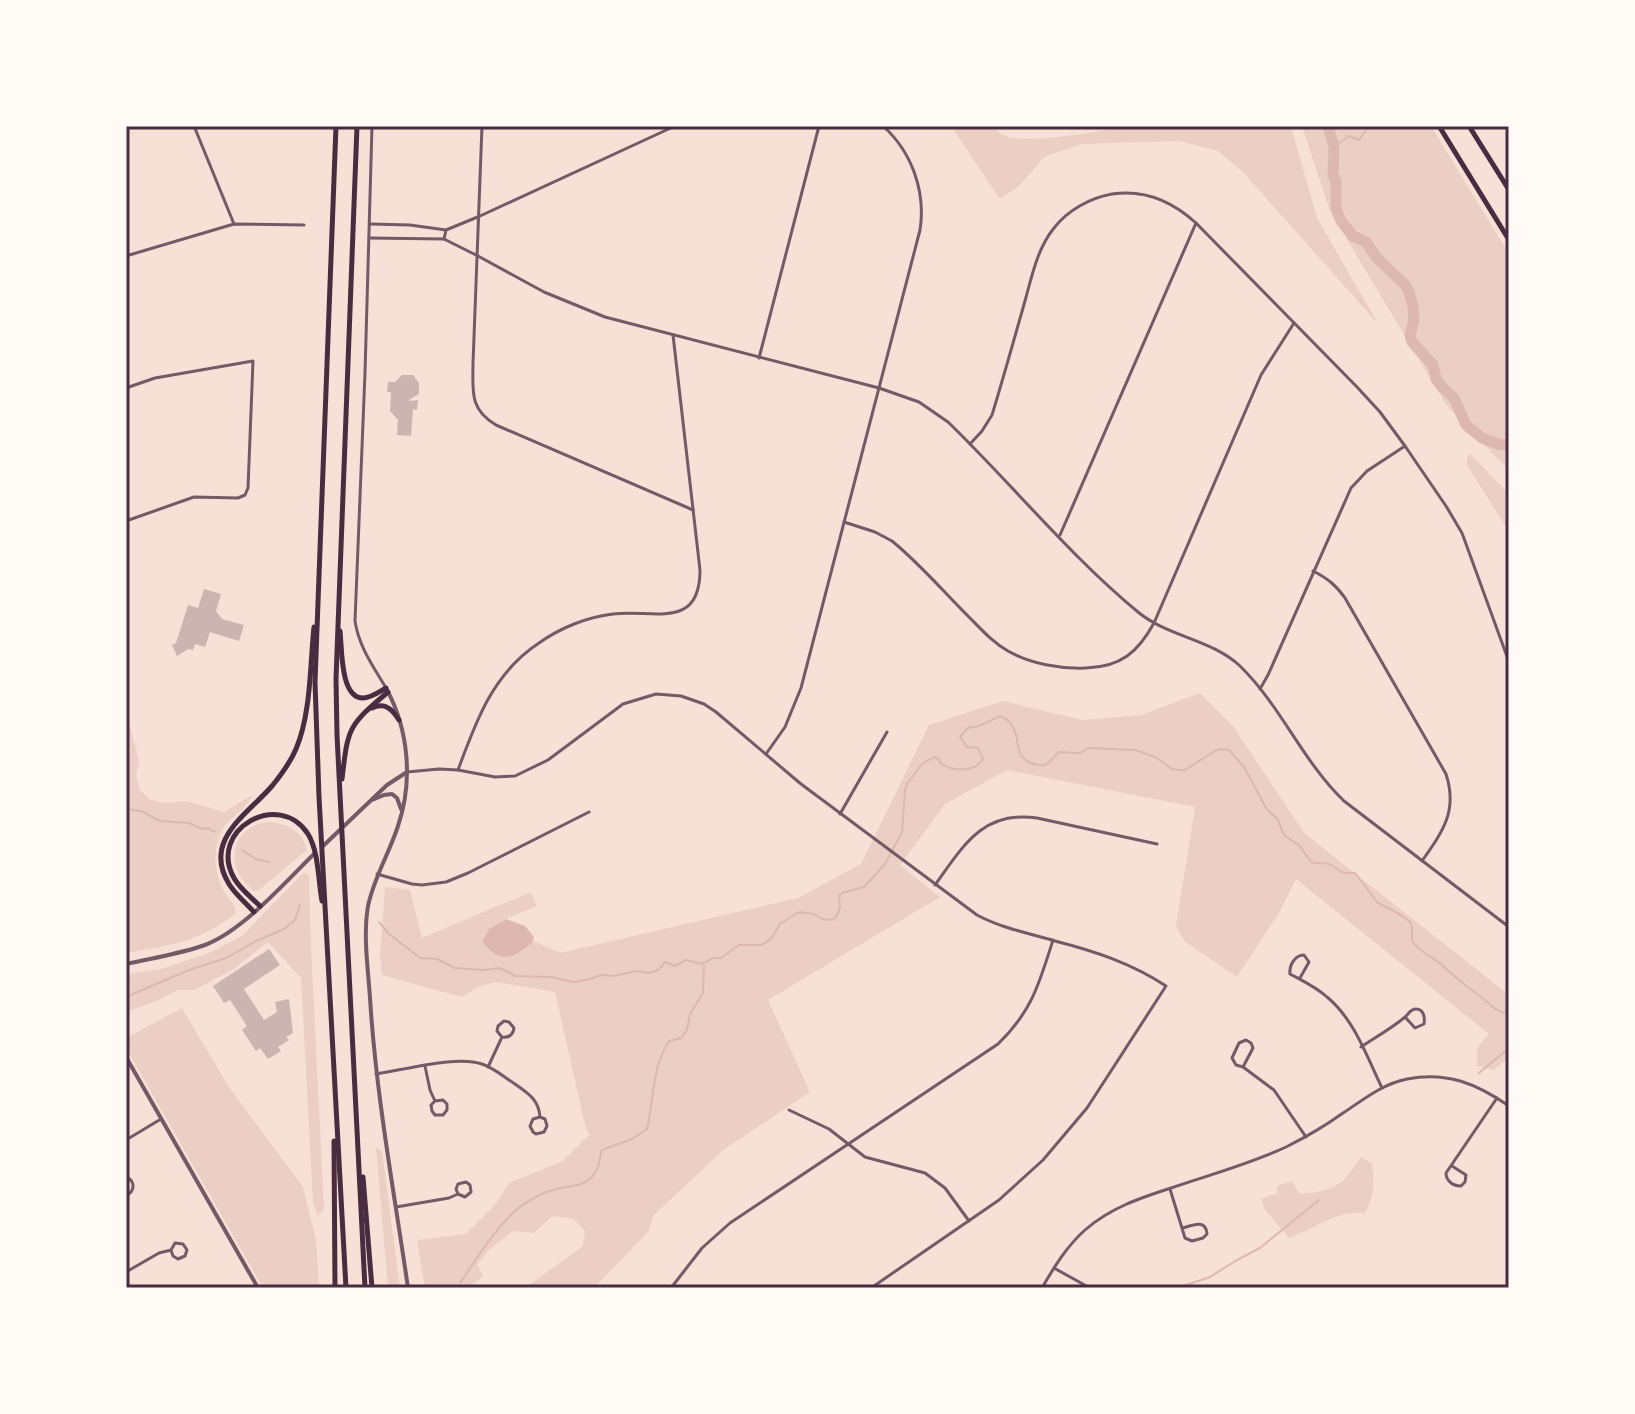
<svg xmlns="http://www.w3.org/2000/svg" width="1635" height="1414" viewBox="0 0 1635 1414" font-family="'Fira Sans',sans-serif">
	<rect width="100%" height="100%" fill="#f7e1d7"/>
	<!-- green -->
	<g fill="#ebcfc5">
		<path d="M951,126H993C996,129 999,133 1003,135C1021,145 1099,133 1119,126L1291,127L1317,218L1379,325L1243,172L1218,151L1179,141L1082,144L1044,157L1019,186L1000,199Z"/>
		<polygon points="1302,126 1431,126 1509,254 1509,470 1447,406 1352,248 1329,208"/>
		<polygon points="1469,453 1509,494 1509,532 1466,463"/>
		<path d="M1200,693L1233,726L1304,833L1509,995V1058L1493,1070L1477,1066V1048L1489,1034L1296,879L1280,911L1237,977L1184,941L1176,926L1195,807L1007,770L945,804L900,865L940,897L768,1000L810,1092L722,1151L654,1215L648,1232L594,1288H525L583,1246L585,1231L574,1219L552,1216L534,1233L513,1231L489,1250L477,1264L483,1276L468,1288H425L417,1240L466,1234L495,1205L509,1183L563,1161L590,1134L586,1129L555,992L496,982L477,987L462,997L382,975L380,955L385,887L410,890L422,938L531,892L537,906C519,914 491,921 482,940C499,965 515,958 534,941L560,953L798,898L861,864L929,725L1003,701L1082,720L1141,715Z"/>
		<path d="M126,718L131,730L139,761L136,776L139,789L149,799L164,803L187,801L224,812L252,795C246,811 227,818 220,834C212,854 215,879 227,896C232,903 235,904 236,913C204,941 166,946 126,953Z"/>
		<path d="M270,822C288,824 303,832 307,850L259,890L253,891C248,885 240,878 237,871C227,845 245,823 270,822Z"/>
		<polygon points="303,873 309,875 311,946 324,1209 318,1216 313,1202 301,978 268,942 234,969 194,990 177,990 159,1000 126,1012 126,974 161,969 209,953 242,936"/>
		<polygon points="182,1008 229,1087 303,1187 316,1240 319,1288 263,1288 126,1048 126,1038"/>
		<polygon points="376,1148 382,1151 400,1288 388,1288"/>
		<path d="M1361,1157L1372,1164C1375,1182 1374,1197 1365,1213C1336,1210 1315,1229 1289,1238L1265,1210L1261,1199L1278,1193L1277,1186L1292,1181L1300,1194C1336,1190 1341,1187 1361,1157Z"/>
	</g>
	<!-- water -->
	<path fill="#dcb8b0" d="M506,919L525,926L534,937C531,946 534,941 527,947C508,962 496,960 482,941L489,929Z"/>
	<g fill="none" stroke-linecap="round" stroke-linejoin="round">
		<!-- stream -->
		<g stroke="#dcb8b0" stroke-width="2">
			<polyline points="1334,146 1349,136 1359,140 1369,126"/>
			<polyline points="126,809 141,811 160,821 189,823 202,829 208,828 215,832"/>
			<polyline points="242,850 256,859 269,862"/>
			<path d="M379,922L389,934L420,958L437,959L455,968L483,970L499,968L509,972L514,976L551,977L574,982L590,979L601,975L614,976L636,971L649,973L658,970L665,962L675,966L686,960L702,964L713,958H721L739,945H762L771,939L780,924L799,912L814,914L822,919L832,920L837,916L840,907L839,896L842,893L864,887L885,864L902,832L905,790L907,784L922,764L934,757L939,759L941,764C953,771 975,773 983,759L978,748L967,747L960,737L968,728L979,726L1000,716C1027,727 1008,754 1031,763C1033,764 1041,766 1044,765C1050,764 1054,756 1059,752L1080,753L1089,748L1135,750L1155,757L1172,769L1179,770H1185L1215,751L1220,749L1229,750L1244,767L1266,808L1278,820L1284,835L1300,846L1311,862C1317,864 1325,862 1331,865C1343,872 1339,874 1355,873L1378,903L1401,915L1410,922L1412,927V941C1420,953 1432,956 1442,965C1453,976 1464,984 1477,994C1488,1001 1495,1013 1509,1014"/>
			<polyline points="126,997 189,970 226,958 256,941 284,929 295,920 300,905"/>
			<polyline points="1479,1073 1509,1048"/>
			<path d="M460,1283C477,1258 494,1230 517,1209C528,1201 543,1192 556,1189C568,1186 581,1187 591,1178C599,1170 599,1160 602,1150L632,1139L647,1129C654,1099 652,1067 669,1041L681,1038L687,1030L690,1014L703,993L704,966"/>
			<polyline points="1177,1288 1210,1277 1237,1260 1260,1248 1319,1200"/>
		</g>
		<!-- river -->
		<polyline stroke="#dcb8b0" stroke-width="11" points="1328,126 1334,146 1333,174 1336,182 1336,209 1341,221 1353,236 1366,242 1376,257 1406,286 1409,292 1413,306 1414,320 1410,335 1412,342 1433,365 1436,379 1442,387 1454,398 1466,425 1482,438 1498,444 1509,445"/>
	</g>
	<!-- building -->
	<g fill="#ccb4b1">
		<polygon points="402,375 413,375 419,383 419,394 409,400 409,401 418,400 417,410 413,409 411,436 397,435 398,420 390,411 391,392 387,392 388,382 395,382"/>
		<polygon points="204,589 221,594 216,611 222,619 244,625 239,641 210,632 205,647 195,644 193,650 188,649 177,656 172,645 176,643 188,605 198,608"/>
		<polygon points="269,949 280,965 244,989 264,1020 277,1012 275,1002 289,999 293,1033 286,1037 289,1040 278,1047 281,1051 268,1059 260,1048 256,1051 242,1030 247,1026 230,1000 224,1003 213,986"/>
	</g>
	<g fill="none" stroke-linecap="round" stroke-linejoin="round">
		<!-- minor -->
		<g stroke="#755966" stroke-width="3">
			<polyline points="194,126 234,224"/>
			<path d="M372,126L365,373L355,621C359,647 373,666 386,688"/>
			<path d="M482,126L473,363C473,391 469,409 496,425L693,510"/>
			<polyline points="370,224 410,225 446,230"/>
			<path d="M369,238L444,239L478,256L544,292L605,317L879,388L919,402L948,422C1012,484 1069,555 1138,612C1168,637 1211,639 1240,666C1281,706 1303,762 1344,801L1509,927"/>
			<polyline points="444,239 446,230 480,216 675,126"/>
			<polyline points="126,256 234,224 304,225"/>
			<polyline points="759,358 819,126"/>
			<polyline points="126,388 155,378 253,361 248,488 245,495 238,498 194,497 126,521"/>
			<path d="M970,444L982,431L992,415C1003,379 1013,343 1023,308C1031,281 1036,250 1054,228C1068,210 1090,198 1112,194C1145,189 1172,201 1196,223L1357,387L1380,412L1405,446L1446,506L1462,533L1509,662"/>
			<path d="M844,522L875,532L892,541C919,563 942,590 967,615C980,628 992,642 1008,651C1031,664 1060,669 1086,668C1121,667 1138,652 1154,623L1261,375L1294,323"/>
			<polyline points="1060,535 1196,223"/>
			<path d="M1313,571C1327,578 1336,585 1345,598L1446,774C1458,811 1443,831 1422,861"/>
			<polyline points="1260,689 1268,675 1351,488 1367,471 1405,446"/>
			<path d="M766,754L785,727L801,688L920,230C926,192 912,152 883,126"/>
			<path d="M458,770C476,721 493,673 539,643C560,628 587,617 613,614C653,609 700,631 700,570L673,335"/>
			<path d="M407,772L439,769L458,770L495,777L515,776L548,760L623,704L656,694L681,696L704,704L716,712L801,784L977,915C1001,928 1028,933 1055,941C1094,951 1131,963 1166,986L1087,1108L1043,1160L999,1200L871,1288"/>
			<polyline points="840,814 887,732"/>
			<polyline points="377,874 412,884 422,885 446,882 468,873 589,812"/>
			<path d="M935,885C963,846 983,810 1037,818L1157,844"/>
			<path d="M1300,978L1309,962L1304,955C1295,955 1289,965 1290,974C1303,981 1316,987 1327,997C1354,1019 1367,1057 1382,1088"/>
			<path d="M1361,1047C1376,1037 1392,1028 1405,1017C1409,1014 1410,1009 1416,1009C1424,1009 1425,1018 1424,1024L1415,1028L1405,1017"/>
			<polyline points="425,1066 430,1090 435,1101 431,1105 432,1111 435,1115 443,1115 447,1110 447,1104 443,1100 435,1101"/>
			<path d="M488,1067L502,1037C509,1038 513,1035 514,1028L509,1022L504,1021L498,1026L497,1031L502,1037"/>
			<polyline points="1243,1067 1236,1065 1232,1058 1239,1043 1246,1040 1251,1043 1253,1048 1243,1067 1274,1090 1306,1137"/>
			<path d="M376,1074C404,1070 457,1055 482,1064C494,1068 504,1077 515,1084C528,1093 539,1100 540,1117L533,1119L530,1126L533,1132L536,1134L544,1132L547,1126L545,1119L540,1117"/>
			<polyline points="789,1110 829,1129 865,1157 925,1173 945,1188 969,1221"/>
			<polyline points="126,1140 161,1119"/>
			<path d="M1452,1166L1466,1175L1465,1182L1461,1186C1453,1186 1446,1181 1446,1173L1497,1098"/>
			<path d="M126,1177C133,1180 135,1186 131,1192L126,1196"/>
			<path d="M1170,1189L1185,1238L1192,1241L1203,1238L1207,1234C1206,1219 1193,1225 1183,1228"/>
			<polyline points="396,1207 449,1198 458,1194 465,1197 471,1192 470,1185 466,1182 458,1184 456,1189 458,1194"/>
			<polyline points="1054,1268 1090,1288"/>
			<polyline points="126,1272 159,1253 171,1250 175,1243 183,1244 187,1250 185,1256 178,1259 173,1256 171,1250"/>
			<path d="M671,1288L702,1248L730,1223L998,1044C1032,1011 1039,984 1053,940"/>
			<path d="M1042,1288C1054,1267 1067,1246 1085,1230C1110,1208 1140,1198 1171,1188C1209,1175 1250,1164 1286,1147C1306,1137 1325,1126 1343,1113C1363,1100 1382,1084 1407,1079C1447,1071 1477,1084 1509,1106"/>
		</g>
		<!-- tertiary -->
		<g stroke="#755966" stroke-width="4">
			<path d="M387,690C409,731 413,782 398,826C389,854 374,877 368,906C363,936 368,968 370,998C376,1095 394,1191 408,1288"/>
			<polyline points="372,800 384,795 392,794 397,798 401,809"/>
			<polyline points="322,847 387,785 407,772"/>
			<path d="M126,964C152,958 180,954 205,945C244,930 285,882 315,853"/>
			<polyline points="126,1057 258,1288"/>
		</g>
		<!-- primary -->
		<g stroke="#4a2c40" stroke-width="5">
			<polyline points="1439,126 1509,240"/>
			<polyline points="1469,126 1509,190"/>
		</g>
		<!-- motorway -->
		<g stroke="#4a2c40" stroke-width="5">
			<polyline points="336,126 315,682 319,797 346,1288"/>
			<polyline points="357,126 336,679 337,735 365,1288"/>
			<path d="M340,631C342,648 340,698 363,698C371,698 379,692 386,688"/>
			<path d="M372,708C385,702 392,709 399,720"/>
			<path d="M342,779C348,727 348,726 388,692"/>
			<path d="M260,906C251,897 240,889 234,878C207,830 279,789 308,834C319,852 318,880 322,901"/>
			<path d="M254,912C246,903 235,894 229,884C202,840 248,814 272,786C281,775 290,763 296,749C311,714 310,665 314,627"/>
			<polyline points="334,1141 335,1288"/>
			<polyline points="363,1177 372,1288"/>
		</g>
	</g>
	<!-- border -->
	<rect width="1635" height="1414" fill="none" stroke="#fffaf5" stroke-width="256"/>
	<rect x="128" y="128" width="1379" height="1158" fill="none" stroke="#4a2c40" stroke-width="3"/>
</svg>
